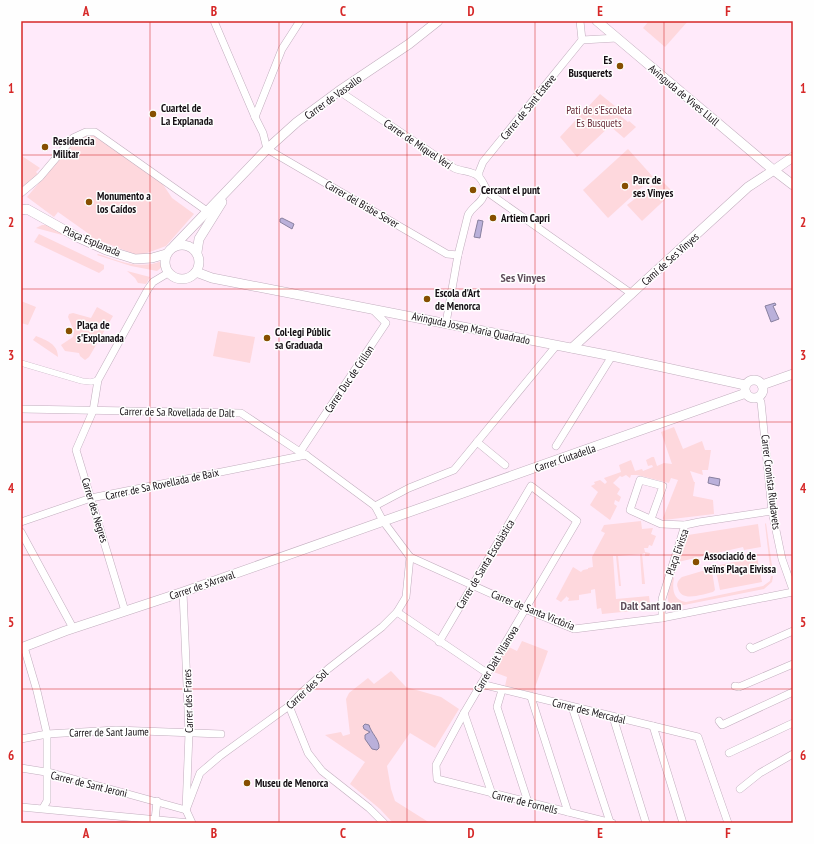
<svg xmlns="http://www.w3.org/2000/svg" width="814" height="844" viewBox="0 0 814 844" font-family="'PT Sans Narrow',sans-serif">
	<rect width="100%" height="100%" fill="#ffeafa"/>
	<!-- green -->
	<g fill="#fed8dd">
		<polygon points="649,21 688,21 665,47 643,28"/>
		<polygon points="600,94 616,107 613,110 628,122 629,121 636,127 624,138 610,126 577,157 560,137"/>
		<polygon points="87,134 98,135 162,183 172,198 194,214 166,246 139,256 88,236 89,234 58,212 54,217 27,197 76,139"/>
		<polygon points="628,149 653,177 608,218 583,190"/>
		<polygon points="22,156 40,168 36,172 39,175 21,190 21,158"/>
		<polygon points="660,179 673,192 642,221 627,205"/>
		<polygon points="42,225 47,225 66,236 36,228"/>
		<polygon points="39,234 104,265 104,269 99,273 34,242"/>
		<path d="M98,254C120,261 138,270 162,261V267L157,271L131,266L97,255Z"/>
		<polygon points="127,271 150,277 146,284 138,283 135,278"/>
		<polygon points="21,301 36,307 28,325 21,323"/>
		<polygon points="97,307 113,316 89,357 85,360 80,356 79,353 65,351 61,345 73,337 74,331 68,317 69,314 73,313 91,318"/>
		<polygon points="218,331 255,337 250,363 213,356"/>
		<path d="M36,336C46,340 58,344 58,357L33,340Z"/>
		<polygon points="674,427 683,449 702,441 705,450 711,450 708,470 702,470 703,475 690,471 694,482 695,482 693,496 713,500 714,514 664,520 663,518 678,480 671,478 669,483 637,475 631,475 630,478 626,475 622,477 620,476 613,483 620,489 617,494 621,497 619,502 615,500 614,504 617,506 610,520 590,505 598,492 591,486 595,484 594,482 600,480 605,484 607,482 604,478 621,472 619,465 631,460 635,471 642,469 643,471 653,467 652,465 648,466 646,460 652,457 654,457 657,466 664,463 672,464 661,432"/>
		<polygon points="641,521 642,529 653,528 651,534 656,536 652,546 649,545 648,548 644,548 645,552 650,553 649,556 645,556 645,553 642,554 645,584 642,584 640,554 618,556 621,586 619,586 616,556 613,556 616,599 649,596 650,604 642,610 602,614 601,608 597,609 595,589 591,590 591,593 579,595 579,600 568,601 569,598 567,597 567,596 561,602 556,599 573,567 581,572 583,570 588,569 588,568 593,567 592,557 605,533 601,531 604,525"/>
		<polygon points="766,523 772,566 770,567 765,524"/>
		<polygon points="758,524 761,547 744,550 743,547 678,562 688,535"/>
		<polygon points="757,557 762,582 720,590 715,566"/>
		<path d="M709,569L712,571L715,590L713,592C703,594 681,603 678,588C676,584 678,580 682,577Z"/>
		<path d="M771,576H773L772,582L764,589L679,606L672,607C663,598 670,587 673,577L674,578C672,589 673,600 686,602L763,586L770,581Z"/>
		<polygon points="522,641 548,651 533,693 505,686 507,677 491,671 507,646 517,651"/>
		<polygon points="391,671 406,687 441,697 459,709 435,748 410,733 387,766 391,789 395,801 430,823 393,823 380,809 350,784 365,762 325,735 341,732 343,736 350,734 346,699 349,693 368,678 374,684"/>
	</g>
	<!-- water -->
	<g fill="#bab0da" stroke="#88809f">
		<polygon points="282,218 294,224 292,229 280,222 280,219"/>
		<polygon points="478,220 483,221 480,238 474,237"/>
		<polygon points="775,303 776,305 773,306 779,319 771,322 765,306"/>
		<polygon points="709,477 720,479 719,486 708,483"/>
		<path d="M365,724L369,725C371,733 380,740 379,748L377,750L372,749L365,739V735L370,732L364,729L363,726Z"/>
	</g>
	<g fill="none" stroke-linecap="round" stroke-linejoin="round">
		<defs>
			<polyline id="pedestrian" points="21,363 82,381 91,382 98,380"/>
			<g id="minor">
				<polyline points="214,21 255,117 263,133 267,149 447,254 458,255"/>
				<polyline points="582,40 617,38"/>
				<path d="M339,91L454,168C462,172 472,170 479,177C484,182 485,189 490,194L632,294"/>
				<polyline points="255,117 282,49 300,21"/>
				<polyline points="479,176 479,172 483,162 582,40 580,21"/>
				<polyline points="21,193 40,177 73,138 86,132 95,132 207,211"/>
				<path d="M446,323L458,255L468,215C474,204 483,204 486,189"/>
				<polyline points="758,397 761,402 772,511 782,559 793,590"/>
				<polyline points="21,409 241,413 300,452 306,455 375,506 383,521 410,557 525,609 574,629 662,618 793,592"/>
				<polyline points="477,442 505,465"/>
				<polyline points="556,446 612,356"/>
				<polyline points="300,452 386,323 372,309"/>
				<polyline points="375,506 409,488 454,470 556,346"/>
				<polyline points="651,519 663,486 640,480 630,510 661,524 685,525"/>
				<polyline points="21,522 91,498 306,455"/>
				<polyline points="21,532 73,628"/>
				<polyline points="183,592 189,733 186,810 192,823"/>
				<polyline points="125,611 76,450 93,411 98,380 148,289 153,282 168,273"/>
				<polyline points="397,612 487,673"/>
				<polyline points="662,618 662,599 685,525 699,522 772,511"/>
				<polyline points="439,642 531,486 577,521 464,713 436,765 437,779 612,823"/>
				<polyline points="24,647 37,691 47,734 47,801 43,808"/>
				<polyline points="750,647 752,649 793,631"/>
				<polyline points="481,684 698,737 728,823"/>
				<polyline points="735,686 739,687 793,664"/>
				<polyline points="502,690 497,707 528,802"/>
				<polyline points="531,697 568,812"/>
				<polyline points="289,706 308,753 322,771 369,808 384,823"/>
				<polyline points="572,707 610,822"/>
				<polyline points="464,713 492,794"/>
				<polyline points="613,717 646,823"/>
				<polyline points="719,721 722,725 793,692"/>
				<polyline points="653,726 683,823"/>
				<polyline points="21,739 47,734 116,730 221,734"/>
				<polyline points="729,753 793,723"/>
				<polyline points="21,768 52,773 186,810"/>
				<polyline points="740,789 760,773 793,754"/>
				<polyline points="21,807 190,823"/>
				<polyline points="186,810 200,773 220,756 289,706 302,692 328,669 382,627 397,612 406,597 410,557"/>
				<polyline points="155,820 157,801"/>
			</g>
			<g id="tertiary">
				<polyline points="597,21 771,168"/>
				<polyline points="777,168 793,157"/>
				<polyline points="776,172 793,185"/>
				<polyline points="21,210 27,209 79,238 106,250 135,259 152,258 166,254"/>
				<circle cx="182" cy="262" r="17"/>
				<polyline points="174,246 267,149 297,122 339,91 409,44 438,21"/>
				<polyline points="197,252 199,239 222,202"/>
				<polyline points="196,272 212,278 612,356 745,385"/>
				<polyline points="572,348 748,187 771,172"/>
				<circle cx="754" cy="389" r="9"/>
				<polyline points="762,385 793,374"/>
				<polyline points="21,648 65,631 183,592 746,393"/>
			</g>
		</defs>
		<!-- pedestrian casing -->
		<use href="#pedestrian" stroke="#c2aebe" stroke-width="6"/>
		<!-- minor casing -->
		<use href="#minor" stroke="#c2aebe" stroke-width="8"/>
		<!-- tertiary casing -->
		<use href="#tertiary" stroke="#c2aebe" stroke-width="10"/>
		<!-- pedestrian -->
		<use href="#pedestrian" stroke="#fff" stroke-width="5.5"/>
		<!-- minor -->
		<use href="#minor" stroke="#fff" stroke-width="7"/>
		<!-- tertiary -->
		<use href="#tertiary" stroke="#fff" stroke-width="9"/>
	</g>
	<!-- grid -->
	<path fill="none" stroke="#d62828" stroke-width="1" stroke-opacity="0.55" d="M150,21V823M279,21V823M407,21V823M535,21V823M664,21V823M21,155H793M21,289H793M21,422H793M21,555H793M21,689H793"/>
	<!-- markers -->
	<g fill="#864f00" stroke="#fefefe" stroke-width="1.5">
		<circle cx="620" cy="66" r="4"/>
		<circle cx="153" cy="114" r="4"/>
		<circle cx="45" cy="147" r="4"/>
		<circle cx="625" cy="186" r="4"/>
		<circle cx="473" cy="190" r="4"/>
		<circle cx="89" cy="202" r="4"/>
		<circle cx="493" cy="218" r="4"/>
		<circle cx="427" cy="299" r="4"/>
		<circle cx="69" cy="331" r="4"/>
		<circle cx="267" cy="338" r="4"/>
		<circle cx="696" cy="562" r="4"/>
		<circle cx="247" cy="783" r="4"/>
	</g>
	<g text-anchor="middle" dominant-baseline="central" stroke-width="3" stroke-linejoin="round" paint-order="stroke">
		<!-- poi labels -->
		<g font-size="11" font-weight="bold" fill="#150f14" stroke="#fefefe" text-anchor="start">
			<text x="612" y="60" text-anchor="end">Es<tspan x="612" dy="13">Busquerets</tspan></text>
			<text x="161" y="108">Cuartel de<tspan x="161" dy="13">La Explanada</tspan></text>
			<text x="53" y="141">Residencia<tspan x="53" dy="13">Militar</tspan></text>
			<text x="633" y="180">Parc de<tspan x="633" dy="13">ses Vinyes</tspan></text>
			<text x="481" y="190">Cercant el punt</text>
			<text x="97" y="196">Monumento a<tspan x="97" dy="13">los Caídos</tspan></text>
			<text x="501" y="218">Artiem Capri</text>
			<text x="435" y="293">Escola d'Art<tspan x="435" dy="13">de Menorca</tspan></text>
			<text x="77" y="325">Plaça de<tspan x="77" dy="13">s'Explanada</tspan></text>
			<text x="275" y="332">Col·legi Públic<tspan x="275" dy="13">sa Graduada</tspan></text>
			<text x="704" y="556">Associació de<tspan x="704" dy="13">veïns Plaça Eivissa</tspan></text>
			<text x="255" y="783">Museu de Menorca</text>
		</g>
		<!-- street labels -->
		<g font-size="11" fill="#150f14" stroke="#fefefe">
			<text transform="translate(684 95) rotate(40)">Avinguda de Vives Llull</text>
			<text transform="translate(333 97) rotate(-36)">Carrer de Vassallo</text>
			<text transform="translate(528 107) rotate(-51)">Carrer de Sant Esteve</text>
			<text transform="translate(418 144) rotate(34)">Carrer de Miquel Verí</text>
			<text transform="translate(362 204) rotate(30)">Carrer del Bisbe Sever</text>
			<text transform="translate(92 241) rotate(23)">Plaça Esplanada</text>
			<text transform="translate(670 259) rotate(-42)">Camí de Ses Vinyes</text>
			<text transform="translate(471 328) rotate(12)">Avinguda Josep Maria Quadrado</text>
			<text transform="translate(349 379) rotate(-56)">Carrer Duc de Crillon</text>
			<text transform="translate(177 412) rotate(1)">Carrer de Sa Rovellada de Dalt</text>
			<text transform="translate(565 458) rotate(-19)">Carrer Ciutadella</text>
			<text transform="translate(771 482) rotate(83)">Carrer Cronista Riudavets</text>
			<text transform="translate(162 484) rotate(-12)">Carrer de Sa Rovellada de Baix</text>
			<text transform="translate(95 510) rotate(73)">Carrer des Negres</text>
			<text transform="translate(677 552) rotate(-71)">Plaça Eivissa</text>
			<text transform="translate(485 564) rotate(-59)">Carrer de Santa Escolàstica</text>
			<text transform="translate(202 585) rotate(-19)">Carrer de s'Arraval</text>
			<text transform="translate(533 610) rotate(22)">Carrer de Santa Victòria</text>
			<text transform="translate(496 659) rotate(-59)">Carrer Dalt Vilanova</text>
			<text transform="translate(307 689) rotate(-43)">Carrer des Sol</text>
			<text transform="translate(188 701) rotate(-92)">Carrer des Frares</text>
			<text transform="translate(589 711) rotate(14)">Carrer des Mercadal</text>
			<text transform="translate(109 732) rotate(-1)">Carrer de Sant Jaume</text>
			<text transform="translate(89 784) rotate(14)">Carrer de Sant Jeroni</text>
			<text transform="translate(525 802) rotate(14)">Carrer de Fornells</text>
		</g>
		<!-- park labels -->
		<g font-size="11" fill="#692b38" stroke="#fefefe">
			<text x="599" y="110">Pati de s'Escoleta<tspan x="599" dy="13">Es Busquets</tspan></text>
		</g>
		<!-- neighbourhood labels -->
		<g font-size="12" font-weight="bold" fill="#604f5c" stroke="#fefefe">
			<text x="523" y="277">Ses Vinyes</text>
			<text x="651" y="605">Dalt Sant Joan</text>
		</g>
	</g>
	<!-- border -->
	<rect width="814" height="844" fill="none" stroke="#fefefe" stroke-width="44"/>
	<rect x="22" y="22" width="770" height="800" fill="none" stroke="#d62828" stroke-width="1.5"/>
	<g font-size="13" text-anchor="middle" font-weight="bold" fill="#d62828">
		<text x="86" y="16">A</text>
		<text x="214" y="16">B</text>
		<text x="343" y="16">C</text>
		<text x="471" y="16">D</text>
		<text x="600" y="16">E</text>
		<text x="728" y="16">F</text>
		<text x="11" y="93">1</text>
		<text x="803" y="93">1</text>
		<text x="11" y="227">2</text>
		<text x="803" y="227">2</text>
		<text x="11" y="360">3</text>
		<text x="803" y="360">3</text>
		<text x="11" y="493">4</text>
		<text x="803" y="493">4</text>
		<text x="11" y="627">5</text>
		<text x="803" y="627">5</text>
		<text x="11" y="760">6</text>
		<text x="803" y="760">6</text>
		<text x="86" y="838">A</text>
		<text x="214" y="838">B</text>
		<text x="343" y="838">C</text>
		<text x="471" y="838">D</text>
		<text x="600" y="838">E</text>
		<text x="728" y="838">F</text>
	</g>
</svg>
